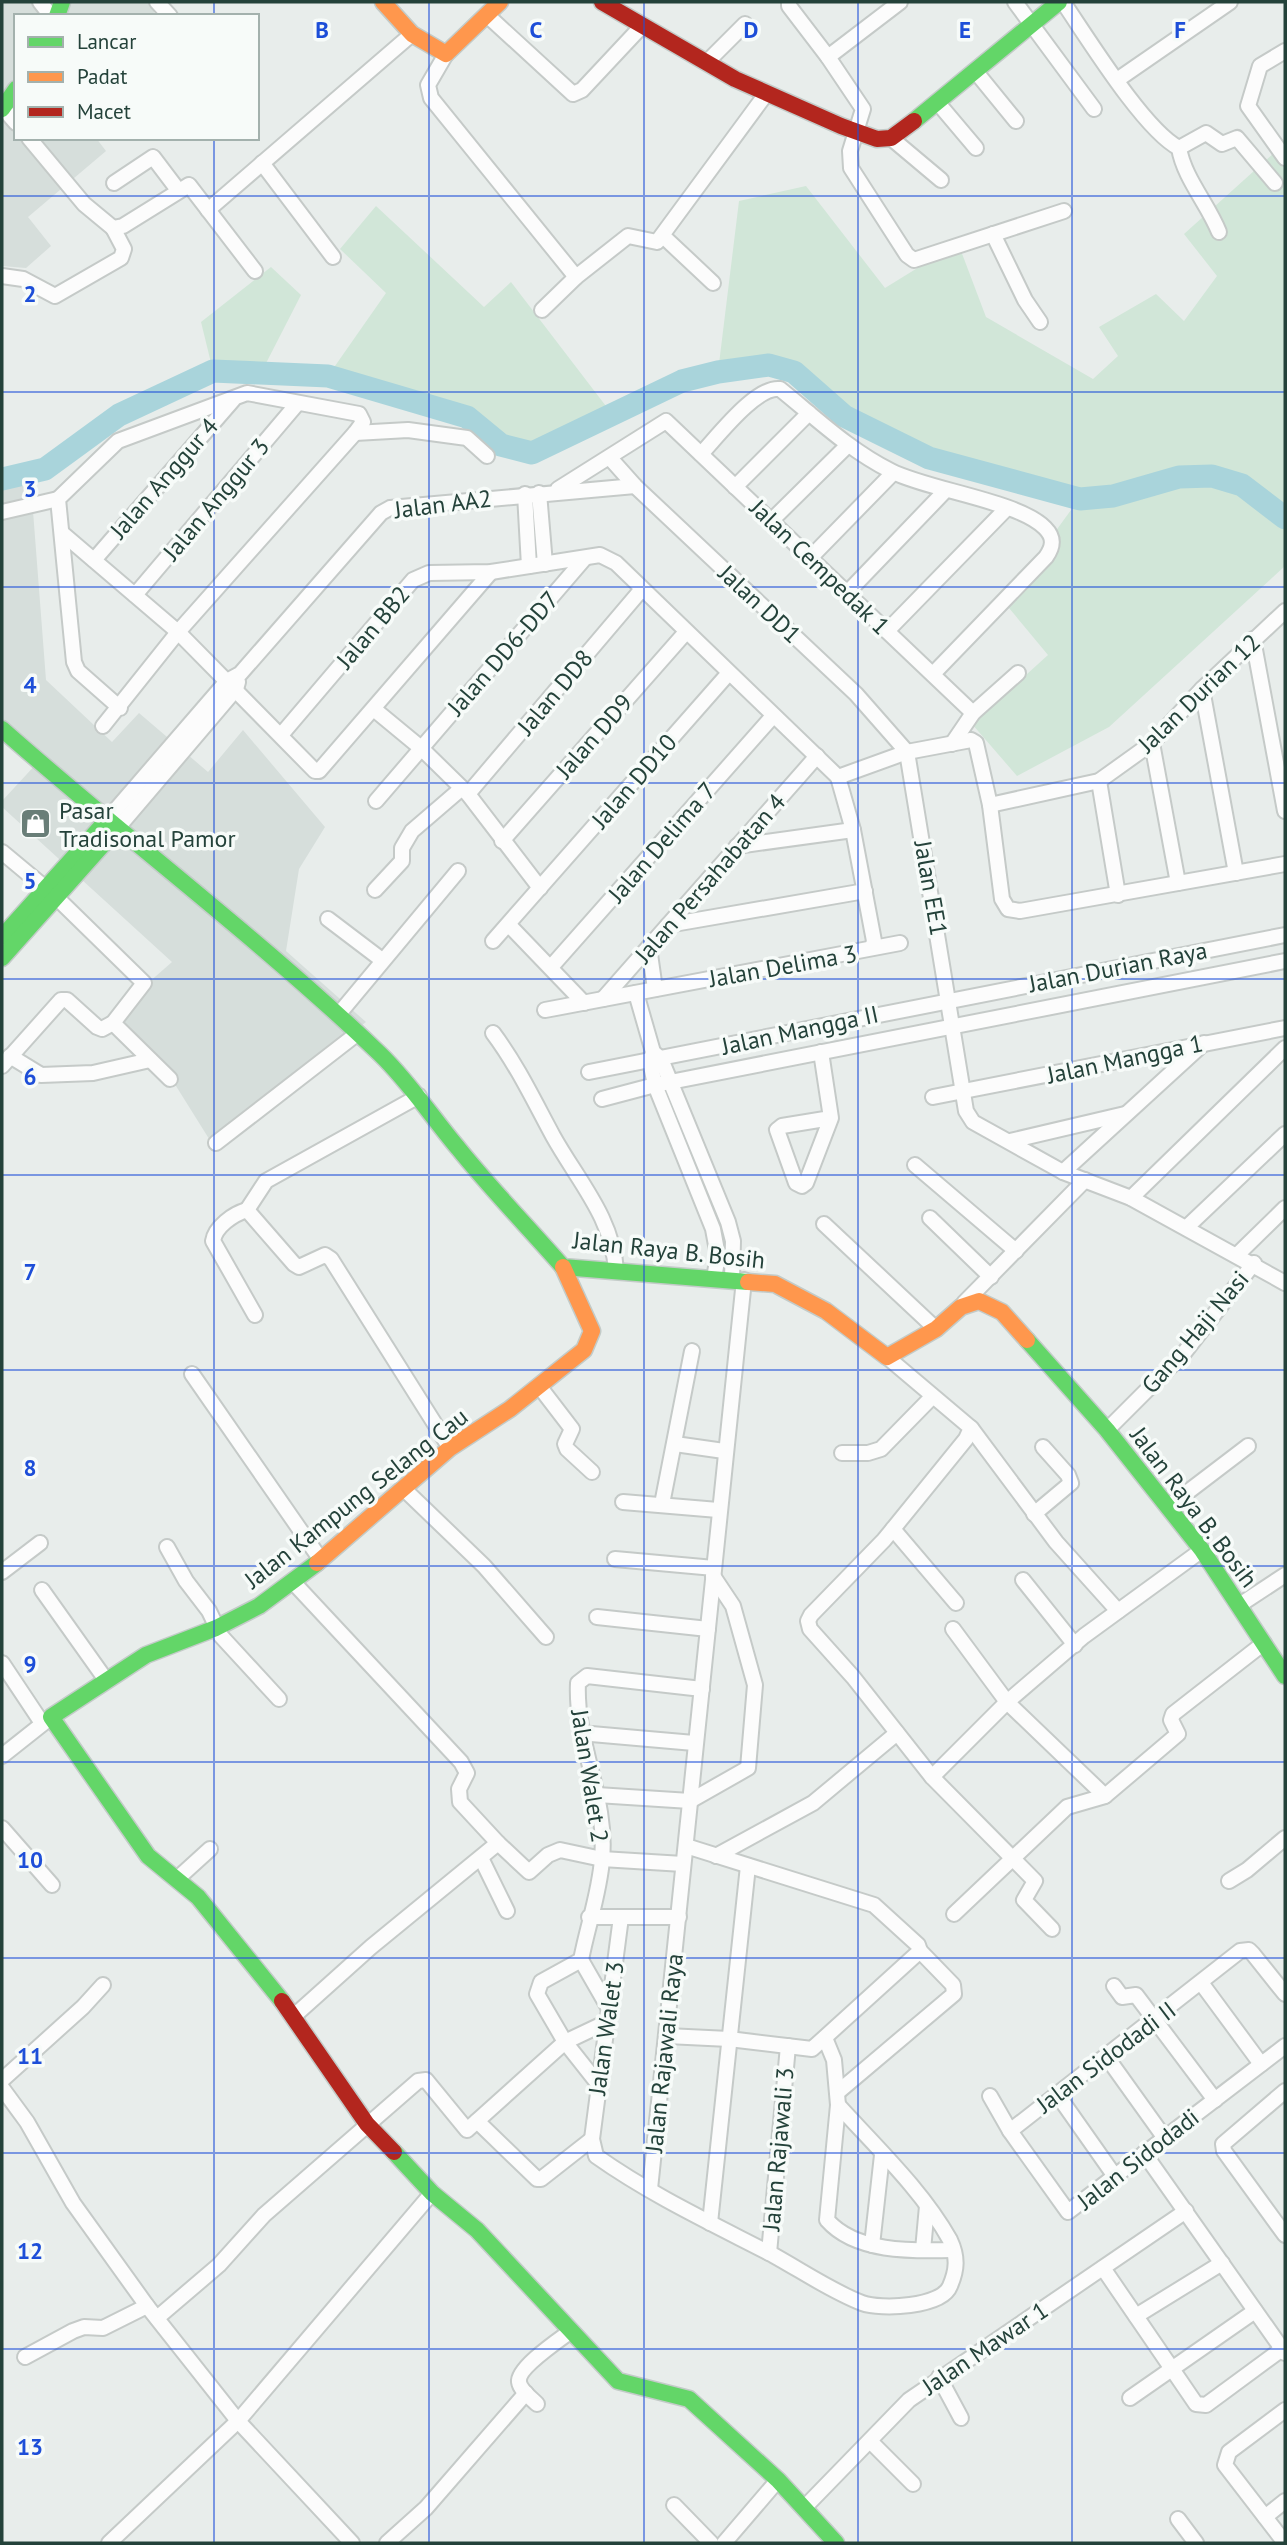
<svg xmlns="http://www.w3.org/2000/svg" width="1287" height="2545" viewBox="0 0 1287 2545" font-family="'PT Sans',sans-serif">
	<rect width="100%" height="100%" fill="#e8edeb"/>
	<!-- built -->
	<g fill="#d6dedb">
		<polygon points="2,2 154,2 159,8 150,16 16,16 16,138 96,138 106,151 28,217 51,246 26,268 2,266"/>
		<polygon points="30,472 46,680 112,742 139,713 208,772 243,730 325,827 299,869 286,951 366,1022 211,1142 161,1062 115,1012 172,962 2,807 2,801 38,762 2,731 2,479"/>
	</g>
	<!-- green -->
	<g fill="#d1e6d8">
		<polygon points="1285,143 1285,566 1109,727 1017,776 972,724 1048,655 1004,602 1079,499 929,458 844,416 794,372 768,365 718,372 739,201 806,186 885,288 958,243 986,317 1093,379 1118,356 1099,327 1156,294 1184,321 1217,276 1184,234"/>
		<polygon points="376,206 484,307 511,282 612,414 532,453 501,445 466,417 328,376 386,293 340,249"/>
		<polygon points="271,267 301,295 261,373 213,371 201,322"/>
	</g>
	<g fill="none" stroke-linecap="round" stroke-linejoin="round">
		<!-- river -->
		<polyline stroke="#a9d4db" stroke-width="23" points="2,479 45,469 119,415 213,371 328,376 467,417 501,445 532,453 682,381 718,372 769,365 794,372 844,416 929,458 1080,499 1113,496 1179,477 1212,476 1242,485 1285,518"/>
		<defs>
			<g id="street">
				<polyline points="40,2 51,16"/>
				<polyline points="157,2 170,16"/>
				<polyline points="789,2 789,6 828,57 900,2"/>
				<polyline points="1015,2 1094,109"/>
				<path d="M1063,2C1087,37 1144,130 1179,148L1206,133L1222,144L1237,138L1275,183"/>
				<polyline points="488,16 573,94 582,90 641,27"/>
				<polyline points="1285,51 1260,66 1248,106 1285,158"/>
				<polyline points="446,54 428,85 431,98 576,277"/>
				<polyline points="828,57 863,109 850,151 851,168 907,255 914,260 1064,211"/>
				<polyline points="707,62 745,24"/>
				<polyline points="976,72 1016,121"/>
				<polyline points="1117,80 1230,2"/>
				<polyline points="938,103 976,148"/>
				<polyline points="3,108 16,123"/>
				<polyline points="29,138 84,204 113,228 123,226 189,185 255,271"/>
				<polyline points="891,138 941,180"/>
				<path d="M1179,148C1184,178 1208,204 1219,232"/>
				<polyline points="262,163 333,257"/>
				<polyline points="114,183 153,157 178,190"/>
				<polyline points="208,210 412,34"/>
				<polyline points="993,234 1025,300 1040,322"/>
				<polyline points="663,236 713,283"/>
				<polyline points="2,276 23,279 55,296 121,258 124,249 113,228"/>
				<polyline points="542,310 576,277 628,236 657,242 766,94"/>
				<polyline points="355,433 408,430 467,438 487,456"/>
				<path d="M701,454C718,436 756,386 780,389C816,418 849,450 891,471C928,490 1019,501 1045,528C1055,538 1053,547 1046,557L933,674"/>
				<polyline points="610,458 635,486 856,694 907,752 966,1111 973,1122 1063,1172 1131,1198 1285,1283"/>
				<polyline points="735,487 809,413"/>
				<polyline points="558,489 666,421 973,713"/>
				<polyline points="539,493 545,564"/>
				<polyline points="525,494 529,566"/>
				<polyline points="2,512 58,499"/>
				<polyline points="771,521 847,446"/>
				<polyline points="62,533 178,632 315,771 319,771 491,572"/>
				<polyline points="810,558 893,473"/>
				<polyline points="94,560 233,400"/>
				<polyline points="847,593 946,490"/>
				<polyline points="135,595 297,404"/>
				<polyline points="887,631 1007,508"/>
				<polyline points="1253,639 1285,811"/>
				<polyline points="1202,689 1236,873"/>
				<polyline points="375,710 421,748 468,794 540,888"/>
				<polyline points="103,726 178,632 355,433 363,422 359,414 247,393 118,441 58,499 74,662 78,671 120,708"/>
				<polyline points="281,735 413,580 429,573 491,572 600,555 616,563 838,777 907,752 971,740 976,743 990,805 1002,899 1008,909 1020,911 1285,864"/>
				<polyline points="1152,743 1178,883"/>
				<polyline points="952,744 973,713 1018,673"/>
				<polyline points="838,777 853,830 874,941 872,948"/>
				<polyline points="1099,781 1118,895"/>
				<polyline points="468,794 642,589"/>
				<polyline points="376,801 585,558"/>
				<polyline points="990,805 1099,781 1152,743 1202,689 1285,611"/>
				<polyline points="106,821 227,681 240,674 381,513 390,508 635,486"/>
				<polyline points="116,830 236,689 238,682"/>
				<polyline points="502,841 686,632"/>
				<polyline points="737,846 853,830"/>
				<polyline points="2,852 56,897 144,983 113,1023 102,1029 97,1027 67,1000 61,1000 2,1066"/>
				<polyline points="375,890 402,861 402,848 412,831 462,788"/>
				<polyline points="328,919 382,960"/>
				<polyline points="509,925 584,1003"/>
				<polyline points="668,925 865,891"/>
				<polyline points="493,941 728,674"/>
				<polyline points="649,947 655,989"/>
				<polyline points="551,967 773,716"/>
				<polyline points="636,993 653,1052 661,1059 728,1222 733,1241 732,1279"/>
				<polyline points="603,999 817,756"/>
				<polyline points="545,1010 900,943"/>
				<polyline points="338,1015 458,871"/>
				<polyline points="113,1023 170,1079"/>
				<path d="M493,1033C517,1065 534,1101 553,1136C578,1181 613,1218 616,1271"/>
				<polyline points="821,1052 831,1118 806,1183 802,1186 796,1183 777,1130 782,1126 831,1118"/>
				<polyline points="653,1053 650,1061 655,1085 713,1229 718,1256 714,1278"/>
				<polyline points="10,1056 41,1075 93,1073 150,1060"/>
				<polyline points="589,1072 1285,935"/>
				<polyline points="933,1097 1285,1028"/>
				<polyline points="602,1099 655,1085 1285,961"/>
				<polyline points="1010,1141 1125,1114"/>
				<polyline points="216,1143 358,1033"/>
				<polyline points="915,1165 1016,1251"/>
				<polyline points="1063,1172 1204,1043"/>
				<polyline points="1131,1198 1285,1048"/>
				<polyline points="247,1210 266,1181 419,1096"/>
				<polyline points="930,1218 991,1277"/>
				<polyline points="824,1224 936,1329"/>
				<polyline points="1187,1227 1285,1134"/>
				<polyline points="1237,1255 1285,1208"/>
				<polyline points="964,1303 1085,1180"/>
				<path d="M255,1315L213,1241C215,1227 233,1214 247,1210L294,1264L299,1267L325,1255L331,1259L450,1448"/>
				<polyline points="887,1357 971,1428 966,1439 884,1540 811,1615 808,1621 810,1629 853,1677 932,1777 1035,1881 1024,1900 1052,1929"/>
				<polyline points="192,1374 321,1560"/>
				<polyline points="539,1386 572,1429 565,1444 567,1449 592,1472"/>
				<polyline points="971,1428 1056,1542 1118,1611"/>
				<polyline points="1107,1430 1184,1353 1254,1263"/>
				<polyline points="675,1444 724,1451"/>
				<polyline points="842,1453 868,1453 881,1449 932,1397"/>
				<polyline points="405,1490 484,1566 546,1637"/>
				<polyline points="623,1502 718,1510"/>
				<polyline points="662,1504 692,1351"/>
				<polyline points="1168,1507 1248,1446"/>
				<polyline points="1034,1514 1071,1483 1068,1475 1043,1447"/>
				<polyline points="893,1529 956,1603"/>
				<polyline points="167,1547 186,1581 209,1611 221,1636 279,1699"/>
				<polyline points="615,1559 714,1568"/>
				<polyline points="2,1572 40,1543"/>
				<polyline points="1023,1580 1075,1645"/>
				<polyline points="293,1582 461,1762 467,1773 459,1789 460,1802 498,1843 371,1947 294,2016"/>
				<polyline points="42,1590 106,1680"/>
				<polyline points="1241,1604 1285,1575"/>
				<polyline points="597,1617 708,1629"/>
				<polyline points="953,1629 1007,1702 1105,1796"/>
				<polyline points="2,1663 42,1723"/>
				<polyline points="580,1733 694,1743"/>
				<polyline points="2,1756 50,1718"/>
				<polyline points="932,1777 1007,1702 1084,1636 1202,1550"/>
				<polyline points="597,1795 690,1801 748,1768 755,1685 733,1606 713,1576"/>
				<polyline points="2,1828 52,1885"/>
				<polyline points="498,1843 529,1872 548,1855 560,1850 602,1859 683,1864"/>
				<polyline points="716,1856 813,1803 897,1733"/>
				<polyline points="481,1858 507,1911"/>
				<polyline points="177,1879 210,1849"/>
				<polyline points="1229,1881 1247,1870 1285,1838"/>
				<polyline points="954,1914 1067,1807 1105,1796 1178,1734 1171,1720 1173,1714 1264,1643"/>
				<polyline points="589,1917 679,1917"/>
				<path d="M621,1917L592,2139L596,2156C651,2195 713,2224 773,2255C802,2271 831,2291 862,2303C881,2310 942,2307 950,2286C957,2270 958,2257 950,2240C922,2190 876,2147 838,2105"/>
				<polyline points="581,1960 608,2007"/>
				<polyline points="1202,1984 1261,2064"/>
				<polyline points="1114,1986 1122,1997 1136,1995 1215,2100"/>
				<polyline points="667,2036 729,2039 812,2049 920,1951 918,1945 874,1905 686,1846"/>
				<path d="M825,2038L834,2060L838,2105L827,2220C856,2253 913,2251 953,2250"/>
				<polyline points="1106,2056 1164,2137"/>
				<polyline points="2,2080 83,2007 103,1985"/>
				<path d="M599,2085L565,2042L537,1994L541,1982L581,1960C587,1928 600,1891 602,1859C608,1799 575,1743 578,1683L587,1676L702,1689"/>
				<polyline points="2,2088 27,2122 73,2203 147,2306 238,2421 352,2543"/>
				<polyline points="1285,2091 1223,2144 1224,2151 1285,2235"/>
				<polyline points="838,2092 954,1994 953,1985 920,1951"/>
				<polyline points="1057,2094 1114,2175"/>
				<polyline points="990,2096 1010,2131 1068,2212 1285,2046"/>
				<polyline points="477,2121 537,2179 541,2179 592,2139"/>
				<polyline points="1010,2131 1240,1951 1249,1950 1253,1954 1285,1994"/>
				<polyline points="1144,2153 1285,2353"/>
				<polyline points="650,2189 744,1280"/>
				<polyline points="710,2223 748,1866"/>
				<polyline points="872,2245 882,2155"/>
				<polyline points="923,2250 927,2206"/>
				<polyline points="769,2253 788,2046"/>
				<polyline points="1103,2268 1196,2404 1206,2405 1282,2349"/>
				<polyline points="1136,2316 1222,2263"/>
				<polyline points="157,2318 219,2265 264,2215 418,2081 426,2080 467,2130 565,2042 607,2022"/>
				<polyline points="25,2357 73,2331 84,2327 103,2328 147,2306"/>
				<polyline points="939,2377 961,2418"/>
				<polyline points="1130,2398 1255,2311"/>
				<path d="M537,2404C531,2398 520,2390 519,2382C517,2368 559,2340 571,2331"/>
				<polyline points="1285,2410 1229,2452 1225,2465 1285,2543"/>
				<polyline points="871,2442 913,2484"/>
				<polyline points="674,2505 711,2543"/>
				<polyline points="804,2508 909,2400 1186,2211"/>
				<polyline points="1265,2517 1285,2501"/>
				<polyline points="1178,2519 1196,2543"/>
				<polyline points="109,2543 238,2421 432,2193"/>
				<polyline points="387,2543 426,2508 526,2393"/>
				<polyline points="724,2543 778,2480"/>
			</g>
			<g id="fast">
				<polyline points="57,16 62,2"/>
				<polyline points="2,109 16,89"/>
				<polyline points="914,121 1059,2"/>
				<path d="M2,729C126,839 260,939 380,1054C410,1083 431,1116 458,1148C491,1189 528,1227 563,1267L748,1282"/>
				<polyline points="2,937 106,821"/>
				<polyline points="2,958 116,830"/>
				<polyline points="1027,1340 1107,1430 1202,1550 1285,1676"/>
				<polyline points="282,2001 198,1897 148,1856 51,1717 146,1655 216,1628 259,1606 317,1563"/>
				<polyline points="394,2152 432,2193 477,2230 618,2381 689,2399 778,2480 836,2543"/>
			</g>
			<g id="slow">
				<polyline points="383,2 412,34 446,54 500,2"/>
				<polyline points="748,1282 775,1284 826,1311 887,1357 936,1329 961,1307 979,1301 1002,1312 1027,1340"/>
				<polyline points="317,1563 450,1448 510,1409 584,1350 592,1331 563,1267"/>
			</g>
			<g id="jam">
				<polyline points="602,2 735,79 841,126 877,139 891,138 914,121"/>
				<polyline points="282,2001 367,2124 394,2152"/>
			</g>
		</defs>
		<!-- street casing -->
		<use href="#street" stroke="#c5cac8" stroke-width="18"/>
		<!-- fast casing -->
		<use href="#fast" stroke="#c3cbc8" stroke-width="19"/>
		<!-- slow casing -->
		<use href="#slow" stroke="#c3cbc8" stroke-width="19"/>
		<!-- jam casing -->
		<use href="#jam" stroke="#c3cbc8" stroke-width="19"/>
		<!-- street -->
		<use href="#street" stroke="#fcfcfc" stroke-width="14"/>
		<!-- fast -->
		<use href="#fast" stroke="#63d668" stroke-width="16"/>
		<!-- slow -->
		<use href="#slow" stroke="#ff974d" stroke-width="16"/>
		<!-- jam -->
		<use href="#jam" stroke="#b3261e" stroke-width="16"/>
	</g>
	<!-- grid -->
	<path fill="none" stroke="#1d4ed8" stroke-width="2" stroke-opacity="0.55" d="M214,2V16M429,2V2543M644,2V2543M858,2V2543M1072,2V2543M214,138V2543M2,196H1285M2,392H1285M2,587H1285M2,783H1285M2,979H1285M2,1175H1285M2,1370H1285M2,1566H1285M2,1762H1285M2,1958H1285M2,2153H1285M2,2349H1285"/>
	<!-- icons -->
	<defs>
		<symbol id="shop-square" viewBox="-11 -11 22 22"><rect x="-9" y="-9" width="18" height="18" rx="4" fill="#697e78" stroke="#f7fbf9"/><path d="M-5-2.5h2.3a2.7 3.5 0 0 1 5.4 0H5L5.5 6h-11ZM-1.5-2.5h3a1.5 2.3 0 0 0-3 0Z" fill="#fff"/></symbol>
	</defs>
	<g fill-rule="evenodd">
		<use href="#shop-square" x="18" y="806" width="35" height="35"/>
	</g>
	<g text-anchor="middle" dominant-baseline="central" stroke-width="7" stroke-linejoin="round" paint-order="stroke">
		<!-- street labels -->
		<g font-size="24" fill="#24423a" stroke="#f7fbf9">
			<text transform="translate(164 478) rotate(-49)">Jalan Anggur 4</text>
			<text transform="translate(216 499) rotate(-50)">Jalan Anggur 3</text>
			<text transform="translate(443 504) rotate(-7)">Jalan AA2</text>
			<text transform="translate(820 567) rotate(44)">Jalan Cempedak 1</text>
			<text transform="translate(760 604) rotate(43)">Jalan DD1</text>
			<text transform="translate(373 627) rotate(-50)">Jalan BB2</text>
			<text transform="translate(503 653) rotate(-49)">Jalan DD6-DD7</text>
			<text transform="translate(555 692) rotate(-50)">Jalan DD8</text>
			<text transform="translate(1199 693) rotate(-44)">Jalan Durian 12</text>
			<text transform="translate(594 736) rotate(-49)">Jalan DD9</text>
			<text transform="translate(634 781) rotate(-49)">Jalan DD10</text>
			<text transform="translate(662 842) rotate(-49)">Jalan Delima 7</text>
			<text transform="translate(710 878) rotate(-49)">Jalan Persahabatan 4</text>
			<text transform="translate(931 888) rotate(80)">Jalan EE1</text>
			<text transform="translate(783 966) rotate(-10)">Jalan Delima 3</text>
			<text transform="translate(1118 967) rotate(-11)">Jalan Durian Raya</text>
			<text transform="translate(800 1030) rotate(-12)">Jalan Mangga II</text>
			<text transform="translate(1125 1059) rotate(-12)">Jalan Mangga 1</text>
			<text transform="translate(669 1250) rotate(6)">Jalan Raya B. Bosih</text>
			<text transform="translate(1195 1332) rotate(-50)">Gang Haji Nasi</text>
			<text transform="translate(356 1498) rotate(-38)">Jalan Kampung Selang Cau</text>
			<text transform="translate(1194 1507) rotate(53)">Jalan Raya B. Bosih</text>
			<text transform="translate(590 1776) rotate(81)">Jalan Walet 2</text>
			<text transform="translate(606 2028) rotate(-82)">Jalan Walet 3</text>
			<text transform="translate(664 2053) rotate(-84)">Jalan Rajawali Raya</text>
			<text transform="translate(1106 2057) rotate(-37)">Jalan Sidodadi II</text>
			<text transform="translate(778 2149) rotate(-85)">Jalan Rajawali 3</text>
			<text transform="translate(1138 2159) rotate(-38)">Jalan Sidodadi</text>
			<text transform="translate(985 2348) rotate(-34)">Jalan Mawar 1</text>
		</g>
		<!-- poi labels -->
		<g font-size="24" fill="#24423a" stroke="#f7fbf9" text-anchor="start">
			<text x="59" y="810">Pasar<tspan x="59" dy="28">Tradisonal Pamor</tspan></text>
		</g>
	</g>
	<g font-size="23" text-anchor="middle" font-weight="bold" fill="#1d4ed8" stroke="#f7fbf9" stroke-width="7" stroke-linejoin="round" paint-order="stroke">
		<text x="322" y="38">B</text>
		<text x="536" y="38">C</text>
		<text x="751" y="38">D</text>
		<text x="965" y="38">E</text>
		<text x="1180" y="38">F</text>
		<text x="30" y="302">2</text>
		<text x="30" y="497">3</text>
		<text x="30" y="693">4</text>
		<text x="30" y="889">5</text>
		<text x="30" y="1085">6</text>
		<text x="30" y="1280">7</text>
		<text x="30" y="1476">8</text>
		<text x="30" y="1672">9</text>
		<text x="30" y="1868">10</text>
		<text x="30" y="2064">11</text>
		<text x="30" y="2259">12</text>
		<text x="30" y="2455">13</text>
	</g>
	<!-- border -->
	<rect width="1287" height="2545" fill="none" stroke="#24423a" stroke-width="7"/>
	<!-- legend -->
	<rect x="14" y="14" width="245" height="126" fill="#f7fbf9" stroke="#a3b1ad" stroke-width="2"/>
	<rect x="28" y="37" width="35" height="10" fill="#63d668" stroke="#a3b1ad" stroke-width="2"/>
	<text x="77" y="49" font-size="21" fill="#24423a">Lancar</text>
	<rect x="28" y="72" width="35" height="10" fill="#ff974d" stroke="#a3b1ad" stroke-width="2"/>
	<text x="77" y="84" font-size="21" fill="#24423a">Padat</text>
	<rect x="28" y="107" width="35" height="10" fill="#b3261e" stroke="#a3b1ad" stroke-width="2"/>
	<text x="77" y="119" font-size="21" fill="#24423a">Macet</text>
</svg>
